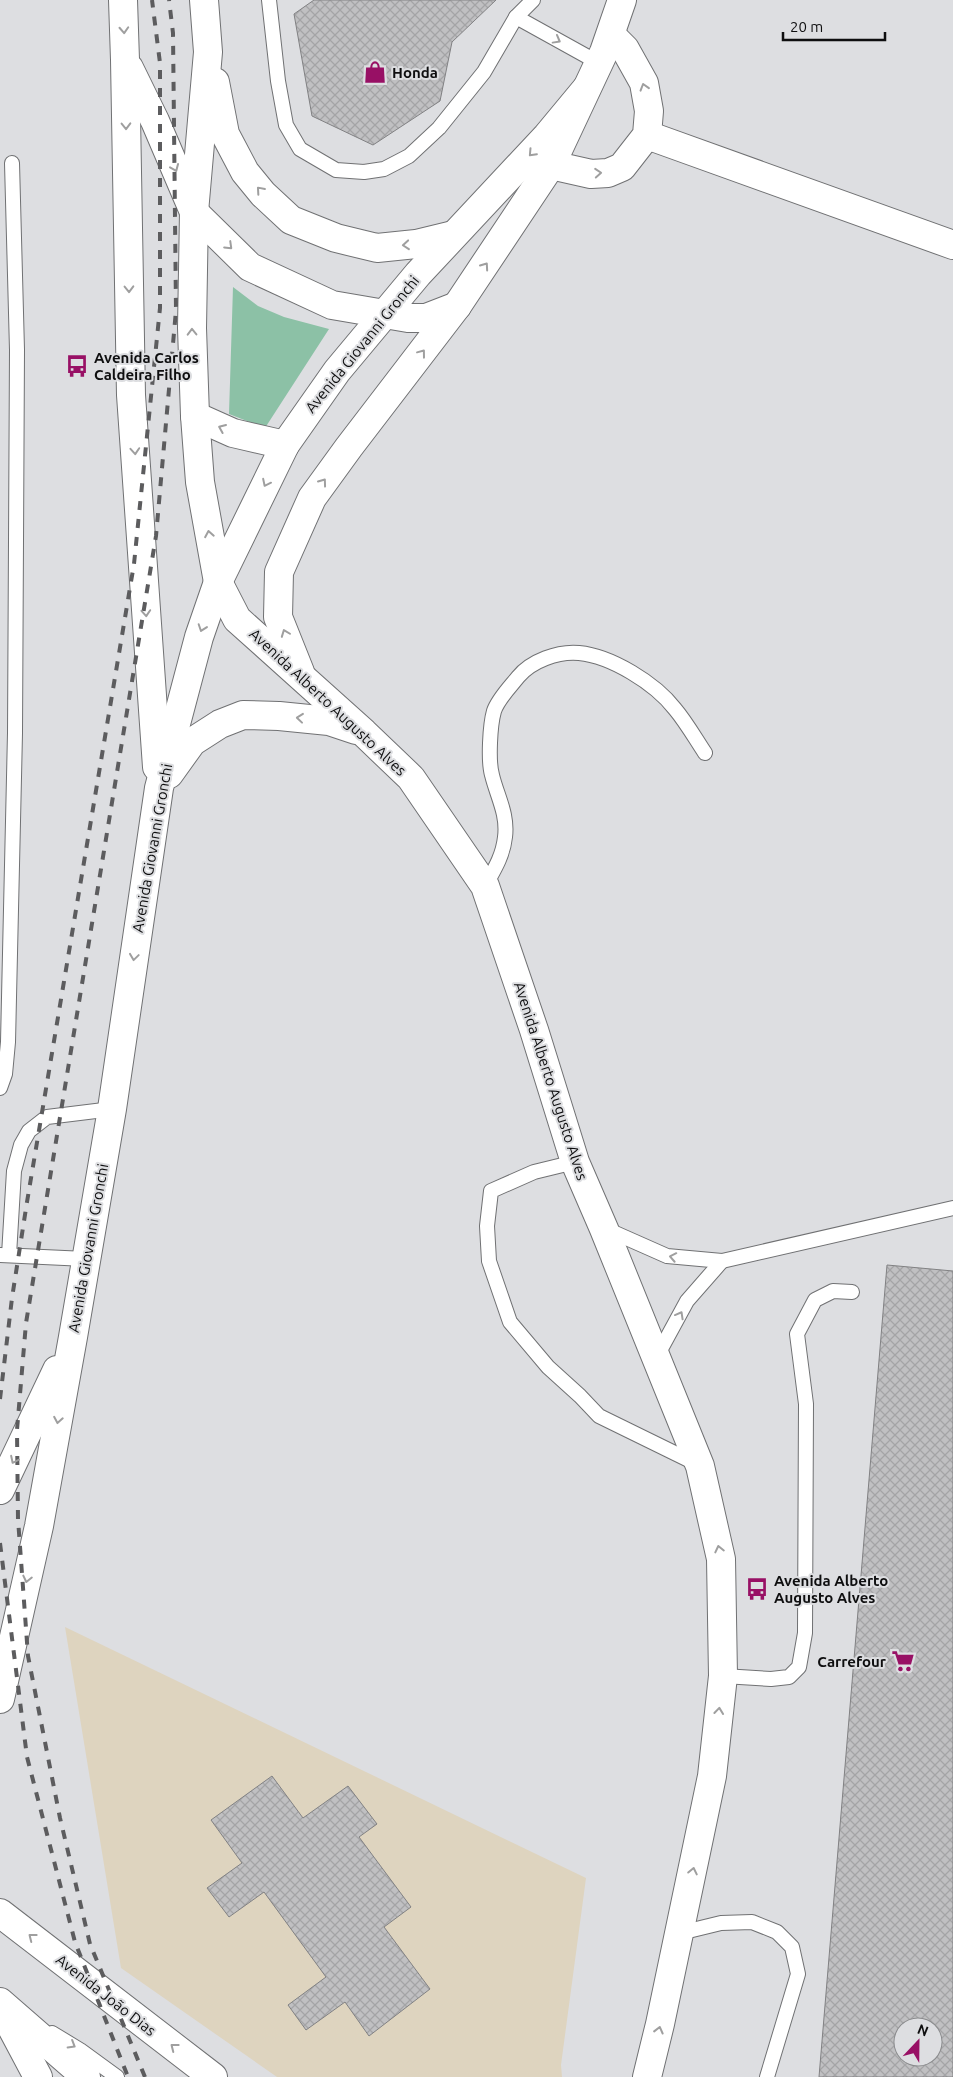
<svg xmlns="http://www.w3.org/2000/svg" width="953" height="2077" viewBox="0 0 953 2077" font-family="Ubuntu,sans-serif">
	<defs>
		<pattern id="building-cross-hatch" width="8" height="8" patternUnits="userSpaceOnUse" patternTransform="scale(1.25)"><rect width="8" height="8" fill="#c0c0c2"/><path d="M0 0l8 8M0 8l8-8" fill="none" stroke="#a4a4a6"/></pattern>
	</defs>
	<rect width="100%" height="100%" fill="#dddee1"/>
	<!-- commercial -->
	<polygon fill="#ded4bf" points="65,1627 586,1878 561,2065 562,2077 277,2077 121,1968"/>
	<!-- green -->
	<polygon fill="#8cc1a6" points="233,287 258,306 284,317 329,329 265,428 229,414"/>
	<!-- building -->
	<g fill="url(#building-cross-hatch)" stroke="#818183" fill-rule="evenodd">
		<polygon points="314,0 496,0 452,42 440,101 373,145 312,116 294,14"/>
		<path d="M887,1265L953,1271V2077H819ZM903,2027H933V2057H903Z"/>
		<polygon points="272,1776 303,1818 348,1786 377,1824 359,1837 411,1907 384,1927 430,1989 369,2036 345,2002 306,2030 288,2005 326,1977 264,1892 229,1917 207,1888 242,1863 211,1820"/>
	</g>
	<g fill="none" stroke-linecap="round" stroke-linejoin="round">
		<defs>
			<g id="service">
				<polyline points="269,0 278,81 286,125 300,149 336,170 364,172 384,169 409,156 439,128 484,72 516,17 533,0"/>
				<polyline points="516,17 599,63"/>
				<path d="M485,886C494,870 503,856 505,837C508,814 497,796 492,775C488,761 490,725 494,711C498,699 510,687 518,677C531,661 558,651 579,653C611,656 655,683 675,709C686,722 695,738 705,753"/>
				<polyline points="0,1088 5,1074 8,1042 15,733 17,350 12,163"/>
				<polyline points="575,1162 534,1172 491,1191 487,1226 489,1261 510,1322 548,1367 580,1396 599,1416 697,1464"/>
				<polyline points="606,1229 667,1256 722,1261 953,1208"/>
				<polyline points="0,1255 86,1259"/>
				<polyline points="9,1255 14,1171 21,1145 29,1131 47,1117 112,1109"/>
				<polyline points="656,1358 687,1301 722,1261"/>
				<polyline points="723,1676 771,1679 789,1677 799,1667 805,1633 806,1404 797,1334 815,1300 833,1291 852,1292"/>
				<polyline points="680,1933 721,1923 752,1922 777,1932 792,1947 798,1974 767,2077"/>
				<polyline points="52,2033 80,2050 117,2077"/>
			</g>
			<g id="minor">
				<polyline points="647,135 953,245"/>
				<polyline points="551,165 591,174 608,173 622,167 647,135 649,111 644,83 625,49 611,35"/>
			</g>
			<g id="primary">
				<polyline points="123,0 125,60 131,395 157,767"/>
				<polyline points="204,0 208,52 194,212 192,328 195,416 200,482 218,582 237,619 364,733 411,778 485,886 534,1030 575,1162 604,1229 700,1466 721,1559 723,1676 712,1776 660,2024 647,2077"/>
				<polyline points="129,68 155,121 194,212 250,267 332,305 408,318 426,318 457,306"/>
				<polyline points="215,82 225,134 245,172 263,194 291,220 336,238 377,248 416,244 453,235"/>
				<polyline points="195,416 233,433 285,445"/>
				<polyline points="300,672 278,617 279,572 312,498 349,447 457,306 551,165 604,52 622,0"/>
				<polyline points="169,774 192,742 220,724 243,715 279,716 329,721 356,730"/>
				<polyline points="0,1490 57,1370"/>
				<polyline points="0,1699 39,1526 73,1337 112,1109 159,788 199,637 218,582 285,445 337,371 418,274 547,136 586,89"/>
				<polyline points="0,1913 213,2077"/>
				<polyline points="0,2002 86,2077"/>
				<polyline points="4,2013 38,2077"/>
			</g>
		</defs>
		<!-- service casing -->
		<use href="#service" stroke="#707173" stroke-width="16"/>
		<!-- minor casing -->
		<use href="#minor" stroke="#707173" stroke-width="30"/>
		<!-- primary casing -->
		<use href="#primary" stroke="#707173" stroke-width="30"/>
		<!-- service -->
		<use href="#service" stroke="#fff" stroke-width="14"/>
		<!-- minor -->
		<use href="#minor" stroke="#fff" stroke-width="28"/>
		<!-- primary -->
		<use href="#primary" stroke="#fff" stroke-width="28"/>
		<!-- rail -->
		<g stroke="#5c5c5e" stroke-width="4" stroke-dasharray="9 9" stroke-linecap="butt">
			<polyline points="0,1399 12,1298 27,1202 134,564 160,308 160,63 152,0"/>
			<polyline points="0,1543 27,1757 75,1942 128,2077"/>
			<polyline points="145,2077 90,1944 60,1818 28,1656 18,1519 17,1430 26,1323 156,536 176,310 173,33 169,0"/>
		</g>
	</g>
	<!-- one-way arrows -->
	<defs><path id="oneway-chevron" d="M-2-3.5L2.5 0L-2 3.5" fill="none" stroke-width="1.6" stroke-linecap="round" stroke-linejoin="round" transform="scale(1.25)"/></defs>
	<g stroke="#9f9f9f">
		<use href="#oneway-chevron" transform="translate(124 30) rotate(87)"/>
		<use href="#oneway-chevron" transform="translate(557 40) rotate(29)"/>
		<use href="#oneway-chevron" transform="translate(644 87) rotate(-107)"/>
		<use href="#oneway-chevron" transform="translate(126 126) rotate(89)"/>
		<use href="#oneway-chevron" transform="translate(532 153) rotate(133)"/>
		<use href="#oneway-chevron" transform="translate(175 168) rotate(67)"/>
		<use href="#oneway-chevron" transform="translate(598 173) rotate(-4)"/>
		<use href="#oneway-chevron" transform="translate(260 190) rotate(-131)"/>
		<use href="#oneway-chevron" transform="translate(406 245) rotate(175)"/>
		<use href="#oneway-chevron" transform="translate(229 246) rotate(44)"/>
		<use href="#oneway-chevron" transform="translate(485 266) rotate(-55)"/>
		<use href="#oneway-chevron" transform="translate(129 289) rotate(89)"/>
		<use href="#oneway-chevron" transform="translate(192 332) rotate(-91)"/>
		<use href="#oneway-chevron" transform="translate(422 353) rotate(-53)"/>
		<use href="#oneway-chevron" transform="translate(222 428) rotate(-157)"/>
		<use href="#oneway-chevron" transform="translate(135 451) rotate(86)"/>
		<use href="#oneway-chevron" transform="translate(323 482) rotate(-54)"/>
		<use href="#oneway-chevron" transform="translate(266 483) rotate(116)"/>
		<use href="#oneway-chevron" transform="translate(209 534) rotate(-100)"/>
		<use href="#oneway-chevron" transform="translate(146 613) rotate(86)"/>
		<use href="#oneway-chevron" transform="translate(202 628) rotate(109)"/>
		<use href="#oneway-chevron" transform="translate(285 633) rotate(-111)"/>
		<use href="#oneway-chevron" transform="translate(300 718) rotate(-174)"/>
		<use href="#oneway-chevron" transform="translate(134 957) rotate(98)"/>
		<use href="#oneway-chevron" transform="translate(673 1257) rotate(-169)"/>
		<use href="#oneway-chevron" transform="translate(680 1315) rotate(-61)"/>
		<use href="#oneway-chevron" transform="translate(58 1420) rotate(100)"/>
		<use href="#oneway-chevron" transform="translate(14 1460) rotate(116)"/>
		<use href="#oneway-chevron" transform="translate(719 1549) rotate(-103)"/>
		<use href="#oneway-chevron" transform="translate(27 1579) rotate(103)"/>
		<use href="#oneway-chevron" transform="translate(719 1711) rotate(-84)"/>
		<use href="#oneway-chevron" transform="translate(693 1871) rotate(-78)"/>
		<use href="#oneway-chevron" transform="translate(32 1937) rotate(-142)"/>
		<use href="#oneway-chevron" transform="translate(659 2030) rotate(-76)"/>
		<use href="#oneway-chevron" transform="translate(72 2045) rotate(31)"/>
		<use href="#oneway-chevron" transform="translate(174 2047) rotate(-142)"/>
	</g>
	<!-- icons -->
	<defs>
		<symbol id="shop-bare" viewBox="-9 -9 18 18"><path d="M-5-2.5h2.3a2.7 3.5 0 0 1 5.4 0H5L5.5 6h-11ZM-1.5-2.5h3a1.5 2.3 0 0 0-3 0Z" fill="#981065" stroke="#dddee1" stroke-width="2.5" paint-order="stroke"/></symbol>
		<symbol id="bus-bare" viewBox="-9 -9 18 18"><path d="M-5-6H5V4H4V6H2V4H-2V6H-4V4H-5ZM-3.5-4V0h7V-4ZM-3.5 1.2v1.5H-2V1.2ZM2 1.2v1.5H3.5V1.2Z" fill="#981065" stroke="#dddee1" stroke-width="2.5" paint-order="stroke"/></symbol>
		<symbol id="supermarket-bare" viewBox="-9 -9 18 18"><path d="M-6-5.5h2.5l.6 2H6L4.5 2H-2.5L-4.4-4H-6ZM-1.5 3.2a1.3 1.3 0 1 0 .1 0ZM3 3.2a1.3 1.3 0 1 0 .1 0Z" fill="#981065" stroke="#dddee1" stroke-width="2.5" paint-order="stroke"/></symbol>
	</defs>
	<g fill-rule="evenodd">
		<use href="#shop-bare" x="359" y="56" width="32" height="32"/>
		<use href="#bus-bare" x="61" y="350" width="32" height="32"/>
		<use href="#bus-bare" x="741" y="1573" width="32" height="32"/>
		<use href="#supermarket-bare" x="887" y="1645" width="32" height="32"/>
	</g>
	<g text-anchor="middle" dominant-baseline="central" stroke-width="4" stroke-linejoin="round" paint-order="stroke">
		<!-- poi labels -->
		<g font-size="15" font-weight="bold" fill="#0e0e0f" stroke="#dddee1" text-anchor="start">
			<text x="392" y="72">Honda</text>
			<text x="94" y="357">Avenida Carlos<tspan x="94" dy="17">Caldeira Filho</tspan></text>
			<text x="774" y="1580">Avenida Alberto<tspan x="774" dy="17">Augusto Alves</tspan></text>
			<text x="886" y="1661" text-anchor="end">Carrefour</text>
		</g>
		<!-- street labels -->
		<g font-size="15" fill="#0e0e0f" stroke="#dddee1">
			<text transform="translate(362 344) rotate(-51)">Avenida Giovanni Gronchi</text>
			<text transform="translate(328 702) rotate(43)">Avenida Alberto Augusto Alves</text>
			<text transform="translate(152 848) rotate(-80)">Avenida Giovanni Gronchi</text>
			<text transform="translate(551 1081) rotate(72)">Avenida Alberto Augusto Alves</text>
			<text transform="translate(88 1248) rotate(-80)">Avenida Giovanni Gronchi</text>
			<text transform="translate(106 1995) rotate(38)">Avenida João Dias</text>
		</g>
	</g>
	<!-- north arrow -->
	<g transform="translate(918 2042) rotate(22)"><circle r="24" fill="#dddee1" stroke="#8a8b8d"/>
	<path d="M0-4L9 19L0 12L-9 19Z" fill="#981065"/>
	<text y="-8" font-size="14" font-weight="bold" text-anchor="middle" fill="#0e0e0f">N</text>
	</g>
	<!-- scale -->
	<path d="M783 32v8h102v-8" fill="none" stroke="#0e0e0f" stroke-width="2.5"/>
	<text x="790" y="32" font-size="15" fill="#0e0e0f" stroke="#dddee1" stroke-width="4" paint-order="stroke">20 m</text>
</svg>
